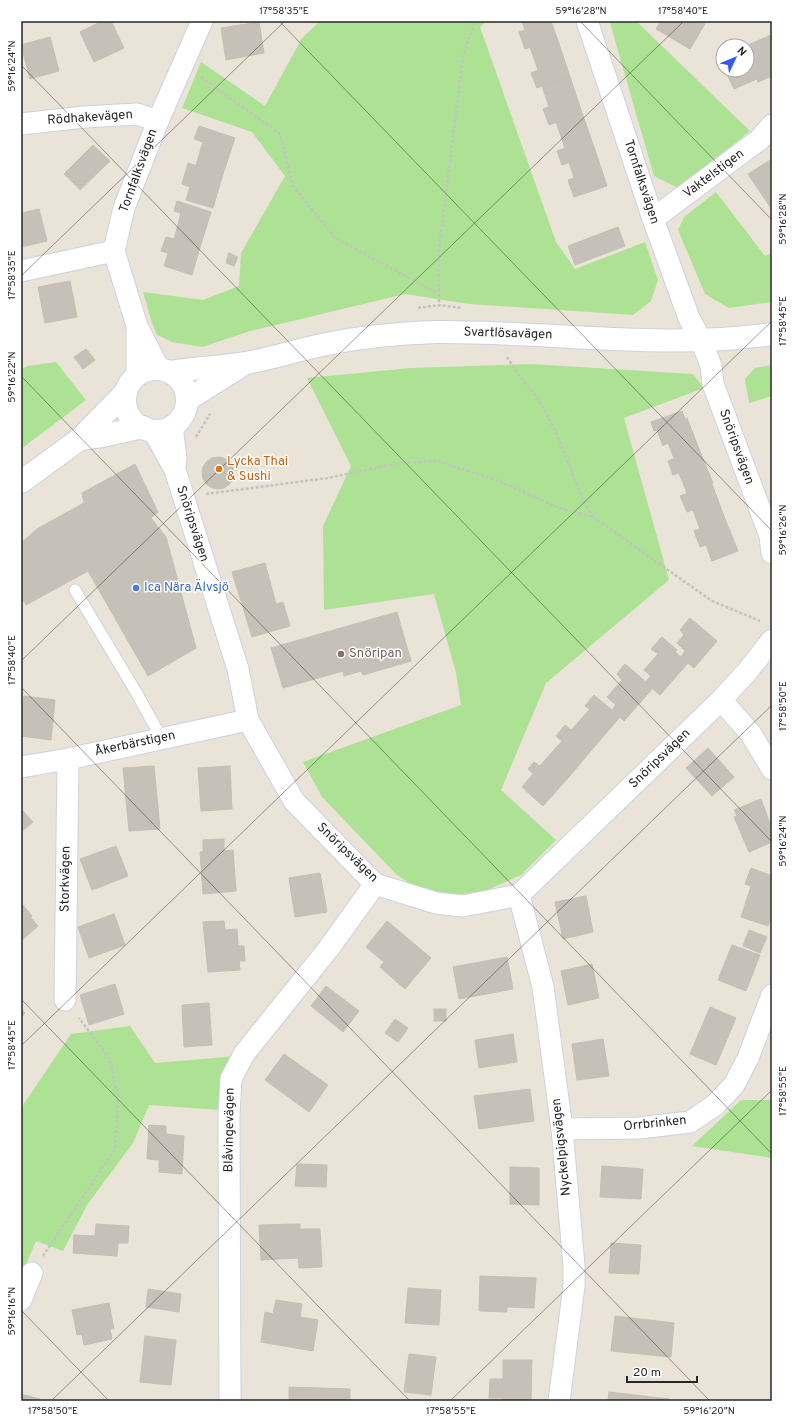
<svg xmlns="http://www.w3.org/2000/svg" width="793" height="1422" viewBox="0 0 793 1422" font-family="Overpass,sans-serif">
	<rect width="100%" height="100%" fill="#eae3d8"/>
	<!-- green -->
	<g fill="#ade294">
		<polygon points="320,21 487,21 480,27 556,242 575,269 645,242 658,280 651,301 633,315 469,304 405,294 247,332 202,347 172,342 157,335 151,320 143,292 203,300 239,286 241,253 285,176 252,132 182,108 201,62 265,106 302,38"/>
		<polygon points="612,21 636,21 750,131 678,188 654,176 610,23"/>
		<polygon points="716,192 765,256 772,253 772,302 729,308 705,294 678,230 684,217"/>
		<polygon points="56,362 86,400 21,449 21,369 28,366"/>
		<polygon points="531,364 693,374 704,388 624,418 669,580 546,683 501,790 556,840 521,875 485,891 431,898 397,875 322,797 303,762 461,705 456,673 434,594 324,610 323,526 351,466 307,378 411,368"/>
		<polygon points="772,365 772,396 749,403 745,379 755,368"/>
		<polygon points="130,1026 155,1063 238,1056 222,1110 149,1105 133,1143 87,1205 63,1251 36,1241 21,1276 21,1108 71,1034"/>
		<polygon points="741,1100 772,1100 772,1158 692,1146"/>
	</g>
	<!-- building -->
	<g fill="#c5c0b8" stroke="#c5bfb2">
		<polygon points="102,21 111,21 124,48 94,62 80,32"/>
		<polygon points="522,21 551,21 557,38 525,49 519,32 525,30"/>
		<polygon points="661,21 700,21 705,24 690,49 656,29"/>
		<polygon points="259,22 264,53 226,60 221,28"/>
		<polygon points="771,35 772,76 758,82 757,79 734,89 725,70 747,70 747,46 746,46"/>
		<polygon points="50,37 59,71 30,79 21,45"/>
		<polygon points="557,38 570,77 537,88 531,73 538,70 530,47"/>
		<polygon points="570,77 582,113 549,125 543,109 549,107 542,86"/>
		<polygon points="582,113 596,153 562,165 557,151 565,148 556,122"/>
		<polygon points="199,126 235,138 223,174 196,165 203,142 194,139"/>
		<polygon points="93,145 110,161 80,190 64,174"/>
		<polygon points="596,153 607,186 574,197 568,180 574,178 569,162"/>
		<polygon points="772,159 772,210 748,174"/>
		<polygon points="188,163 223,174 213,208 186,200 190,187 182,184"/>
		<polygon points="177,201 211,212 201,244 175,236 181,213 174,211"/>
		<polygon points="39,209 47,241 21,247 21,213"/>
		<polygon points="618,227 625,246 575,265 568,246"/>
		<polygon points="175,236 201,244 192,275 164,266 168,253 161,251 166,237 174,239"/>
		<polygon points="229,253 238,257 234,266 226,263"/>
		<polygon points="70,281 77,317 45,323 38,287"/>
		<polygon points="86,349 95,360 83,369 74,357"/>
		<polygon points="682,411 685,419 687,418 699,449 674,458 668,443 663,446 657,430 654,431 651,422"/>
		<polygon points="699,449 713,483 687,493 679,473 673,475 668,461"/>
		<circle cx="218" cy="473" r="16"/>
		<polygon points="135,464 158,512 151,518 166,537 196,648 148,676 88,571 26,605 21,596 21,543 37,529 84,503 82,493"/>
		<polygon points="712,484 725,519 700,529 693,510 687,512 680,496"/>
		<polygon points="725,519 738,551 712,561 706,545 700,547 694,531"/>
		<polygon points="265,563 276,604 283,602 290,626 252,637 232,572"/>
		<polygon points="397,612 411,661 363,675 361,671 344,676 343,671 283,688 271,648"/>
		<polygon points="690,618 717,641 694,668 681,657 685,651 677,643 684,635 680,630"/>
		<polygon points="662,637 677,650 675,652 688,663 660,695 645,682 651,676 644,670 658,654 651,649"/>
		<polygon points="625,664 653,688 624,721 612,710 616,705 607,697 622,680 617,674"/>
		<polygon points="594,695 620,717 595,746 574,727 590,709 585,706"/>
		<polygon points="24,696 55,700 51,740 21,736 21,719"/>
		<polygon points="565,725 571,730 574,727 595,746 568,778 546,759 562,741 556,736"/>
		<polygon points="708,748 734,777 712,796 686,768"/>
		<polygon points="546,759 568,778 543,806 522,787 533,774 528,769 534,762 540,766"/>
		<polygon points="154,766 160,829 129,831 123,768"/>
		<polygon points="230,766 232,809 201,811 198,768"/>
		<polygon points="761,799 772,829 772,842 749,852 734,817 737,816 734,810"/>
		<polygon points="21,809 33,822 21,832"/>
		<polygon points="224,839 224,851 233,850 236,891 203,894 200,852 203,852 203,840"/>
		<polygon points="116,846 128,876 92,890 80,859"/>
		<polygon points="751,868 772,876 770,887 772,888 772,915 768,926 741,917 751,886 745,884"/>
		<polygon points="320,873 327,912 295,917 289,878"/>
		<polygon points="586,896 593,932 563,939 555,902"/>
		<polygon points="21,903 32,916 30,917 38,926 21,941"/>
		<polygon points="114,914 125,945 89,958 78,927"/>
		<polygon points="224,921 225,930 237,929 238,946 244,946 245,961 239,961 240,970 208,972 203,922"/>
		<polygon points="387,921 431,958 405,989 380,967 384,962 366,947"/>
		<polygon points="749,930 767,937 760,953 743,946"/>
		<polygon points="732,945 760,955 746,991 718,980"/>
		<polygon points="507,957 513,989 459,999 453,967"/>
		<polygon points="592,964 599,998 568,1005 561,971"/>
		<polygon points="115,984 124,1014 89,1025 80,995"/>
		<polygon points="326,986 359,1011 343,1032 311,1006"/>
		<polygon points="209,1003 212,1045 184,1047 182,1005"/>
		<polygon points="710,1007 736,1018 716,1065 690,1054"/>
		<polygon points="21,1009 25,1013 21,1018"/>
		<rect x="434" y="1009" width="12" height="12"/>
		<polygon points="395,1019 408,1028 398,1042 385,1033"/>
		<polygon points="513,1034 517,1062 479,1068 475,1040"/>
		<polygon points="603,1039 609,1076 577,1080 572,1044"/>
		<polygon points="284,1054 328,1085 309,1112 265,1080"/>
		<polygon points="530,1089 534,1121 479,1129 474,1096"/>
		<polygon points="149,1125 166,1126 166,1134 184,1136 182,1174 159,1172 159,1160 147,1159"/>
		<polygon points="297,1164 327,1165 326,1187 295,1186"/>
		<polygon points="602,1166 643,1169 641,1199 600,1197"/>
		<polygon points="510,1167 539,1168 539,1205 510,1204"/>
		<polygon points="96,1224 129,1226 128,1243 118,1243 117,1256 73,1253 74,1235 95,1236"/>
		<polygon points="300,1224 300,1229 320,1229 322,1267 299,1268 298,1258 261,1260 259,1225"/>
		<polygon points="611,1243 641,1245 639,1274 609,1273"/>
		<polygon points="480,1276 536,1278 534,1308 507,1307 507,1312 479,1311"/>
		<polygon points="408,1288 441,1290 439,1325 405,1323"/>
		<polygon points="148,1289 181,1294 179,1312 146,1307"/>
		<polygon points="276,1300 302,1304 300,1317 318,1320 313,1351 261,1342 265,1312 273,1314"/>
		<polygon points="109,1303 114,1329 110,1329 112,1339 84,1345 82,1334 77,1335 72,1310"/>
		<polygon points="615,1316 674,1323 671,1357 611,1351"/>
		<polygon points="145,1336 176,1340 171,1385 140,1382"/>
		<polygon points="409,1354 436,1357 431,1395 404,1392"/>
		<polygon points="503,1360 532,1360 531,1401 502,1401 502,1398 489,1398 490,1379 503,1379"/>
		<polygon points="289,1387 350,1389 350,1401 289,1401"/>
		<polygon points="609,1392 669,1399 669,1401 608,1401"/>
		<polygon points="21,1394 40,1399 40,1401 21,1401"/>
	</g>
	<g fill="none" stroke-linecap="round" stroke-linejoin="round">
		<defs>
			<polyline id="lane" points="75,590 136,692 162,739"/>
			<g id="street">
				<polyline points="587,21 653,219 689,318 701,340 711,366 713,384 770,536 772,553"/>
				<polyline points="21,124 84,117 137,114 158,121"/>
				<polyline points="653,219 759,140 772,125"/>
				<polyline points="21,271 114,251"/>
				<polyline points="137,331 137,375"/>
				<polyline points="159,369 137,326 114,251 124,208 158,121 202,21"/>
				<polyline points="172,426 176,459 175,466"/>
				<polyline points="153,430 175,470 238,669 248,720 294,801 375,884 436,903 463,906 519,895 721,700 746,673 772,640"/>
				<polyline points="721,700 751,734 772,769"/>
				<polyline points="21,767 68,759 248,720"/>
				<polyline points="519,895 543,987 562,1129 574,1265 574,1286 559,1401"/>
				<polyline points="65,1000 68,759"/>
				<polyline points="562,1129 639,1128 690,1122 715,1105 734,1085 748,1058 772,995"/>
				<polyline points="21,1300 32,1273"/>
				<polyline points="230,1401 229,1115 231,1079 244,1054 329,948 375,884"/>
			</g>
			<g id="secondary">
				<circle cx="156" cy="400" r="31"/>
				<path d="M170,372C195,368 220,367 245,363C271,359 297,350 322,345C359,337 401,333 437,332C549,331 661,350 772,334"/>
				<polyline points="187,400 241,366"/>
				<polyline points="80,439 102,436 143,427"/>
				<polyline points="21,482 80,439 126,392"/>
			</g>
		</defs>
		<!-- lane casing -->
		<use href="#lane" stroke="#ced1e1" stroke-width="13"/>
		<!-- street casing -->
		<use href="#street" stroke="#ced1e1" stroke-width="23"/>
		<!-- secondary casing -->
		<use href="#secondary" stroke="#ced1e1" stroke-width="24"/>
		<!-- path -->
		<g stroke="#c3c3c3" stroke-width="2.5" stroke-dasharray="3 2" stroke-linecap="butt">
			<polyline points="201,77 280,134 293,186 335,238 439,294"/>
			<polyline points="439,307 439,249 463,57 475,21"/>
			<polyline points="418,308 439,305 462,308"/>
			<polyline points="507,357 520,377 538,398 556,432 582,498 593,517"/>
			<polyline points="196,437 210,414"/>
			<polyline points="206,494 328,478 398,463 437,461 496,480 560,508 593,517 712,601 760,621"/>
			<polyline points="43,1256 115,1149 118,1099 110,1059 79,1018"/>
		</g>
		<!-- lane -->
		<use href="#lane" stroke="#fff" stroke-width="11"/>
		<!-- street -->
		<use href="#street" stroke="#fff" stroke-width="21"/>
		<!-- secondary -->
		<use href="#secondary" stroke="#fff" stroke-width="22"/>
	</g>
	<!-- ticks -->
	<path fill="none" stroke="#272727" stroke-width="1" stroke-opacity="0.45" d="M279,21L772,531M580,21L772,220M21,65L772,842M21,276L285,21M21,376L772,1154M21,661L684,21M21,687L710,1401M21,999L410,1401M21,1046L772,321M21,1310L109,1401M51,1401L772,705M450,1401L772,1090"/>
	<!-- markers -->
	<circle fill="#e8710a" stroke="#fff" stroke-width="1.5" cx="219" cy="469" r="4"/>
	<circle fill="#3f7fe0" stroke="#fff" stroke-width="1.5" cx="136" cy="588" r="4"/>
	<circle fill="#8d6e63" stroke="#fff" stroke-width="1.5" cx="341" cy="654" r="4"/>
	<g text-anchor="middle" dominant-baseline="central" stroke-width="3" stroke-linejoin="round" paint-order="stroke">
		<!-- street labels -->
		<g font-size="13" fill="#272727" stroke="#fff">
			<text transform="translate(90 118) rotate(-4)">Rödhakevägen</text>
			<text transform="translate(139 171) rotate(-70)">Tornfalksvägen</text>
			<text transform="translate(714 174) rotate(-37)">Vaktelstigen</text>
			<text transform="translate(641 182) rotate(72)">Tornfalksvägen</text>
			<text transform="translate(508 334) rotate(2)">Svartlösavägen</text>
			<text transform="translate(736 447) rotate(70)">Snöripsvägen</text>
			<text transform="translate(192 524) rotate(72)">Snöripsvägen</text>
			<text transform="translate(135 744) rotate(-12)">Åkerbärstigen</text>
			<text transform="translate(660 759) rotate(-44)">Snöripsvägen</text>
			<text transform="translate(347 853) rotate(44)">Snöripsvägen</text>
			<text transform="translate(66 879) rotate(-89)">Storkvägen</text>
			<text transform="translate(655 1124) rotate(-6)">Orrbrinken</text>
			<text transform="translate(230 1130) rotate(-89)">Blåvingevägen</text>
			<text transform="translate(562 1147) rotate(-96)">Nyckelpigsvägen</text>
		</g>
		<!-- food labels -->
		<g font-size="13" fill="#c56008" stroke="#fff" text-anchor="start">
			<text x="227" y="462">Lycka Thai<tspan x="227" dy="15">&amp; Sushi</tspan></text>
		</g>
		<!-- shop labels -->
		<g font-size="13" fill="#366cbe" stroke="#fff" text-anchor="start">
			<text x="144" y="588">Ica Nära Älvsjö</text>
		</g>
		<!-- education labels -->
		<g font-size="13" fill="#785e54" stroke="#fff" text-anchor="start">
			<text x="349" y="654">Snöripan</text>
		</g>
	</g>
	<!-- border -->
	<rect width="793" height="1422" fill="none" stroke="#ffffff" stroke-width="44"/>
	<!-- north arrow -->
	<g transform="translate(735 58) rotate(46)"><circle r="19" fill="#ffffff" stroke="#a9a9a9"/>
	<path d="M0-3L7 15L0 10L-7 15Z" fill="#3657fa"/>
	<text y="-6" font-size="11" font-weight="bold" text-anchor="middle" fill="#272727">N</text>
	</g>
	<!-- scale -->
	<path d="M627 1376v6h70v-6" fill="none" stroke="#272727" stroke-width="2"/>
	<text x="633" y="1376" font-size="12" fill="#272727" stroke="#ffffff" stroke-width="3" paint-order="stroke">20 m</text>
	<rect x="22" y="22" width="749" height="1378" fill="none" stroke="#272727" stroke-width="1.5"/>
	<g font-size="10" text-anchor="middle" fill="#272727">
		<text x="284" y="14">17°58'35"E</text>
		<text x="581" y="14">59°16'28"N</text>
		<text x="683" y="14">17°58'40"E</text>
		<text transform="translate(11 66) rotate(-90)" y="4">59°16'24"N</text>
		<text transform="translate(782 219) rotate(-90)" y="4">59°16'28"N</text>
		<text transform="translate(11 275) rotate(-90)" y="4">17°58'35"E</text>
		<text transform="translate(782 321) rotate(-90)" y="4">17°58'45"E</text>
		<text transform="translate(11 377) rotate(-90)" y="4">59°16'22"N</text>
		<text transform="translate(782 530) rotate(-90)" y="4">59°16'26"N</text>
		<text transform="translate(11 660) rotate(-90)" y="4">17°58'40"E</text>
		<text transform="translate(782 706) rotate(-90)" y="4">17°58'50"E</text>
		<text transform="translate(782 841) rotate(-90)" y="4">59°16'24"N</text>
		<text transform="translate(11 1045) rotate(-90)" y="4">17°58'45"E</text>
		<text transform="translate(782 1091) rotate(-90)" y="4">17°58'55"E</text>
		<text transform="translate(11 1311) rotate(-90)" y="4">59°16'16"N</text>
		<text x="53" y="1414">17°58'50"E</text>
		<text x="451" y="1414">17°58'55"E</text>
		<text x="709" y="1414">59°16'20"N</text>
	</g>
</svg>
